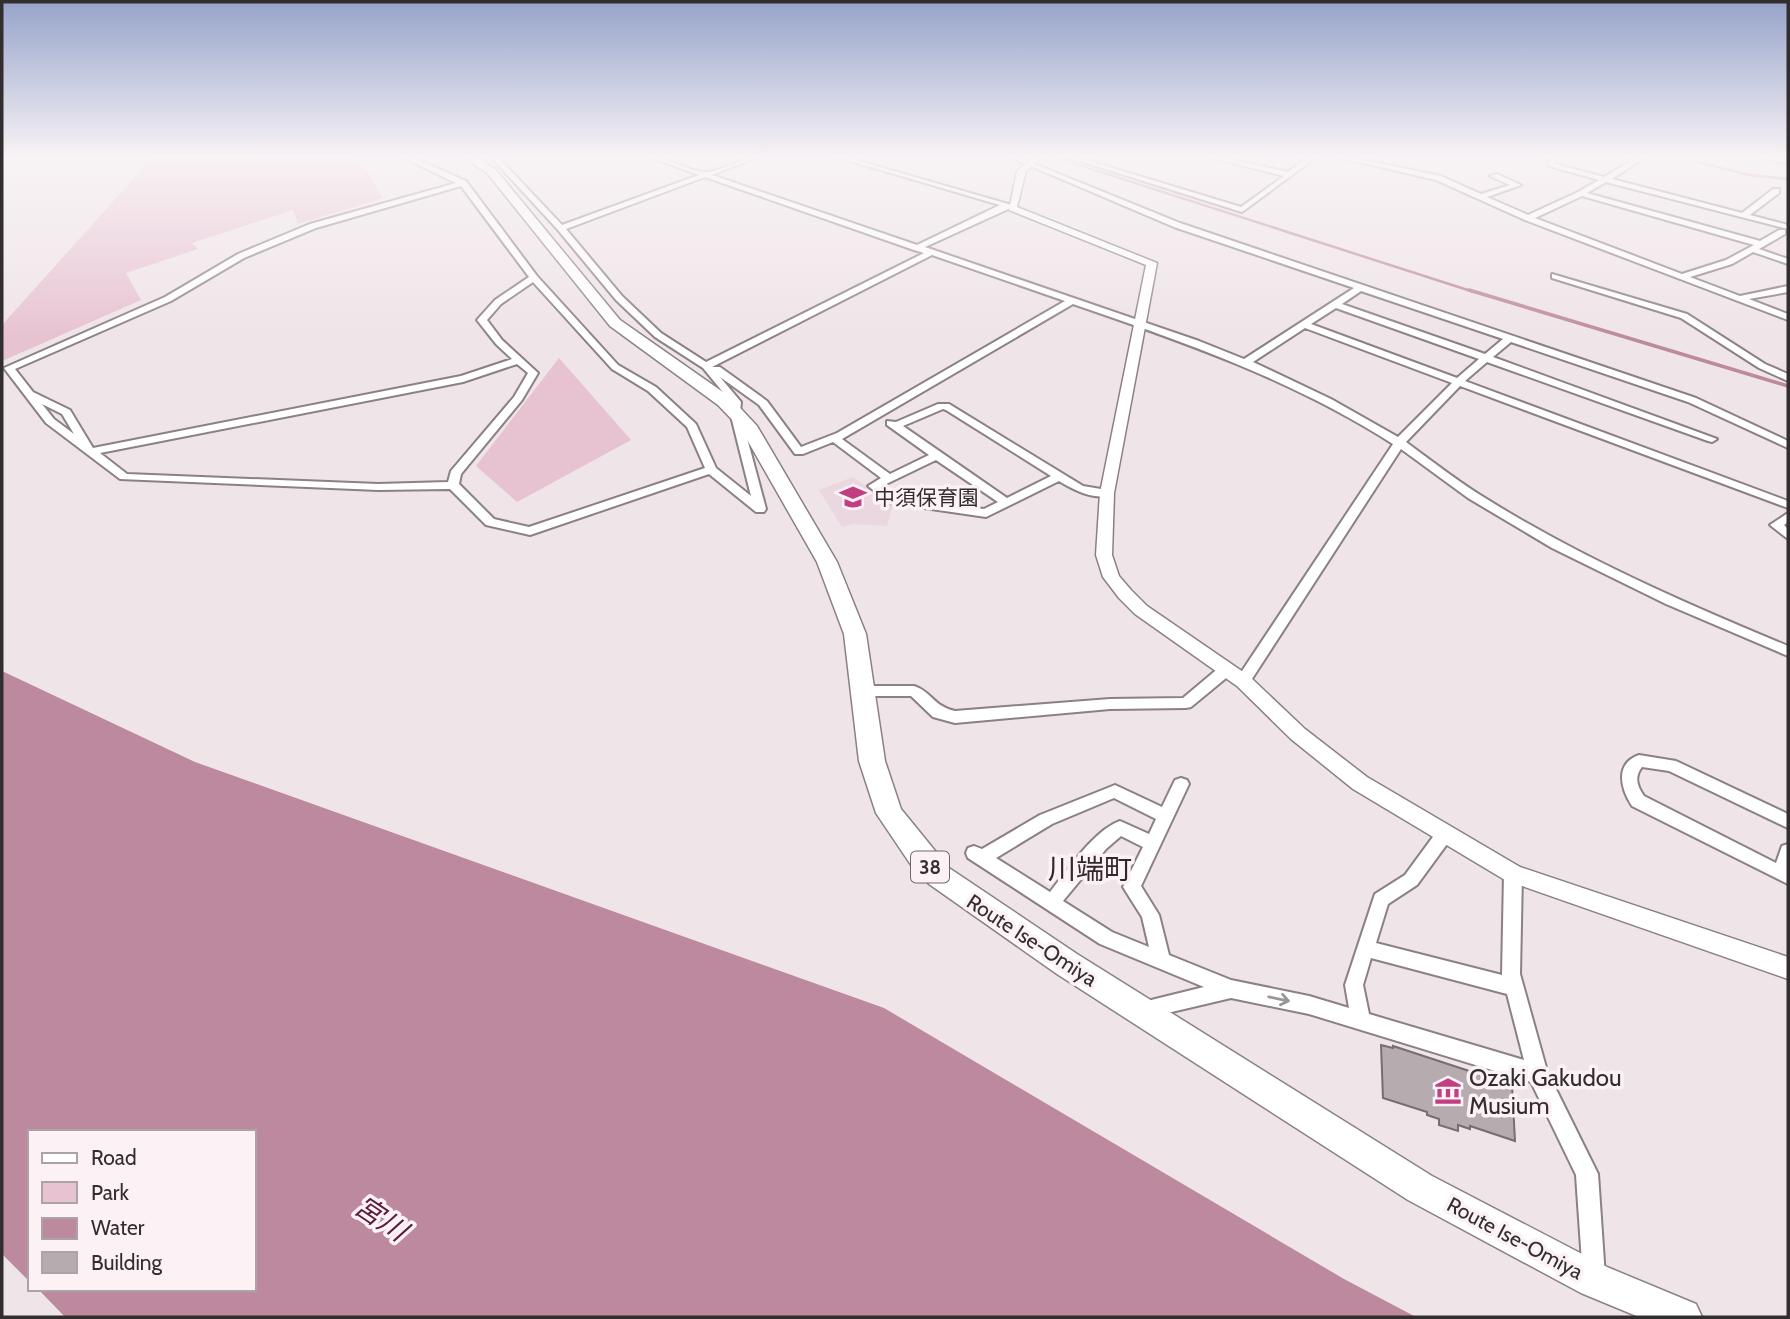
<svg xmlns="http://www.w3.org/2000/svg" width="1790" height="1319" viewBox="0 0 1790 1319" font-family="Cabin,'Noto Sans JP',sans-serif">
	<rect width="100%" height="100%" fill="#efe4e8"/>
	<!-- built -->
	<polygon fill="#ead7df" points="853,477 893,505 887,526 853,524 842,527 819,490"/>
	<!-- green -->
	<g fill="#e7c2d1">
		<polygon points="154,156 349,156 368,172 383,198 298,224 293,210 192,243 198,249 126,273 141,300 2,361 2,325"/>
		<polygon points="559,358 631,440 517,502 476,466"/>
	</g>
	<!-- water -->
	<polygon fill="#bc899e" points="2,671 195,762 884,1008 1344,1279 1416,1317 65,1317 38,1289 254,1289 254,1132 30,1132 30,1282 2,1254"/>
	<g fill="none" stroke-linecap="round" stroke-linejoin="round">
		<!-- stream-far1 -->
		<g stroke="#bc899e" stroke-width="2.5">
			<polyline points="1051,156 1474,292"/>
			<polyline points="1698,162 1749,175 1788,179"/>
		</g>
		<!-- stream -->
		<polyline stroke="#bc899e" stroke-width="3.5" points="1469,290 1788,386"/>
	</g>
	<!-- building -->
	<polygon fill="#b6abaf" stroke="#776e71" stroke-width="2" points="1381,1045 1393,1048 1393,1046 1512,1085 1515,1141 1470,1126 1470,1129 1458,1125 1458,1131 1439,1125 1439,1119 1427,1115 1427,1112 1383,1098"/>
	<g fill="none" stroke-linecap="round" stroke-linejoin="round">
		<defs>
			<g id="minor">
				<path d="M409,156H416L414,158L466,181L537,276L618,365L656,387L696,424L716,468L751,496L730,412L731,402L703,368L655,337L616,300L558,230L490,156H497L562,225L699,175L647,156C666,156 691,173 706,172C725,171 741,156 760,156L712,175L917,245L1000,205L833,156H842L1015,206L925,247L1199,341L1244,359L1354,288L1174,227L1007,156H1015L1180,223L1696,398L1788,441V448L1688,402L1511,342L1493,357L1717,439L1712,442L1708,441L1487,362L1465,381L1788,501V508L1460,386L1406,442C1432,461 1457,481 1485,498C1581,558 1684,603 1788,646V656L1666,604L1552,548L1468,498L1401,449L1248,685H1238L1236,681L1238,677L1393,444C1293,380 1184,342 1073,304L842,439L890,474L929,455L887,425V421L896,422L938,404H949L1083,486L1107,490L1113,493C1098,503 1072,489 1059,481L986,517L890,503L868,486L881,478L833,442L803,454H795L759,405L720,377L741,402L740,412L766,509L764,512H756L709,474L530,535L486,525L450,489L378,490L120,479L46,423L4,368L165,297L238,254L310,224L456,183L408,160ZM705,177L914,250L924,253L706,362L661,333L622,296L566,229ZM461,186L529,277L495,300L477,320L496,344L512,359L461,376L93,448L70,410L33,392L15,369L171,301L244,258L316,228ZM932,255L1065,301L837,433L801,447L767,401L720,367H712ZM533,282L612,369L648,391L687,427L705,468L529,527L494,519L459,484L461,474L522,400L538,373L502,340L487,320L501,304ZM1361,291L1503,339L1485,354L1342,304ZM1336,308L1479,359L1457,378L1311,324ZM1305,328L1452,383L1398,437L1331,399L1253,362ZM517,364L528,373L514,397L451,471L448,482L378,484L127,474L100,453L463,382ZM42,404L62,414L74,434L54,419ZM943,409L946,410L1051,476L1007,498L903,426ZM936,460L998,502L984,509L897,498L882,486Z"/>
				<polygon points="1064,156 1073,156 1241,207 1284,176 1204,156 1215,156 1288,172 1311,156 1318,156 1242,212"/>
				<path d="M1333,156H1344L1441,176L1481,194L1510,185L1490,176L1497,174L1521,185L1487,197L1528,215L1578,192L1599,180L1549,166L1548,159L1541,156L1553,157L1555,164L1604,177L1640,156H1647L1612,179L1742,213L1773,189H1779V193L1750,215L1788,225V229L1606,182L1587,193L1760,241L1779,230H1785V234L1759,249L1788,259V264L1753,252L1732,264L1690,277L1740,296L1788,286V292L1749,299L1788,314V320L1525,220L1436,180ZM1582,196L1754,245L1726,260L1682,274L1535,218Z"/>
				<polygon points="1758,156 1788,160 1788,164 1759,157"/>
				<polygon points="1552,274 1687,314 1765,364 1788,374 1788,381 1759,368 1681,318 1552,278"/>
				<polygon points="1788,513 1788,522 1784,525 1788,529 1788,539 1770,525"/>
				<path d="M1226,665L1231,666L1233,670L1231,674L1191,707L1186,708L1110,709L955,723L933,717L911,696H861L856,695L854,691L856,687L861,686H914C932,692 933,706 955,711L1110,699L1183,698L1221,666Z"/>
				<path d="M1639,755L1676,761L1788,814V828L1669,771L1642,767C1634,777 1637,786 1644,796L1776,863L1782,846L1788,844V884L1632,806C1621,789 1614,764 1639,755Z"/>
				<path d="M1181,778L1187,780L1189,784L1141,886L1159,915L1169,955L1231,980L1309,996L1349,1008L1345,985L1375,894L1405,875L1438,830L1444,828L1450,830L1452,835L1450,840L1417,885L1388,904L1376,943L1502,975L1504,874L1507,869L1513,867L1519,869L1522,874L1520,974L1547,1071L1598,1174L1605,1277L1602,1285L1594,1288L1586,1285L1583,1277L1576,1175L1531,1082L1309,1014L1231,998L1142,1019L1135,1016L1133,1010L1135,1004L1204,987L1100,944L968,858L966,853L968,848L974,846L982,849L1040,815L1115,785L1162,807L1175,780ZM1114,798L1156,819L1149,834L1120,821C1094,830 1067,871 1050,892L996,858L1052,824ZM1121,836L1143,847L1123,887L1142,917L1149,947L1112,932L1063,901L1106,849ZM1371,958L1507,994L1524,1060L1369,1014L1363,985Z"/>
			</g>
			<polygon id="tertiary" points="1034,156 1044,156 1026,171 1017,207 1157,263 1114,493 1112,555 1119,576 1131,590 1147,606 1249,676 1305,729 1367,777 1520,867 1788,957 1788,979 1505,880 1353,789 1291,739 1237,686 1135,614 1119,598 1103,577 1096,555 1100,493 1146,265 1009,210 1017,171"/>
			<polygon id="primary" points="462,156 474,156 495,169 620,320 730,397 757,426 837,562 866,634 885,761 901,809 949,868 1077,954 1432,1176 1607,1267 1696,1304 1702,1317 1639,1317 1581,1293 1408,1200 1057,974 929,884 911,865 876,813 859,761 844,634 817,562 741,429 718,405 610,326 487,173"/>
		</defs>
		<!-- minor casing -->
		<use href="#minor" stroke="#8b8084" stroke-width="4"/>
		<!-- tertiary casing -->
		<use href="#tertiary" stroke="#8b8084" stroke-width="3"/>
		<!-- primary casing -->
		<use href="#primary" stroke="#8b8084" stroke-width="3"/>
		<!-- minor -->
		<use href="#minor" fill="#fff" fill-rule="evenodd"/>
		<!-- tertiary -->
		<use href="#tertiary" fill="#fff" fill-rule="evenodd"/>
		<!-- primary -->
		<use href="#primary" fill="#fff" fill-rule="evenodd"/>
	</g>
	<!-- one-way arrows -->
	<defs><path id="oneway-shaft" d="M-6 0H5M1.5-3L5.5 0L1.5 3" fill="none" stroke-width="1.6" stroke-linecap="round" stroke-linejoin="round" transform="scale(1.75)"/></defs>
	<use stroke="#989697" href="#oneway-shaft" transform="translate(1279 999) rotate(12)"/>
	<!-- sky -->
	<linearGradient id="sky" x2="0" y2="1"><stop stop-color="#96a3ca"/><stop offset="0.46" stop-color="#f8f3f5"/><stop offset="1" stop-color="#f8f3f5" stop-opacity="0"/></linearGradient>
	<rect width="1790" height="340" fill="url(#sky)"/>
	<!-- icons -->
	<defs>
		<symbol id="school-bare" viewBox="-9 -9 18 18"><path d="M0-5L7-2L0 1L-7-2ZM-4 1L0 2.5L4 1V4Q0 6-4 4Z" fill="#c23e83" stroke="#fcf1f5" stroke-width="2.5" paint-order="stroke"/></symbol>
		<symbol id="museum-bare" viewBox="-9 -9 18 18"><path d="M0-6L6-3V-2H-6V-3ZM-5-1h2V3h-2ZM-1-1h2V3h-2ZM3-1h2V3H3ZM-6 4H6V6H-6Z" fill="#c23e83" stroke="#fcf1f5" stroke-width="2.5" paint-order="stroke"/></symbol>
	</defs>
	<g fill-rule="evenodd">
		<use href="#school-bare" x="834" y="478" width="38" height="38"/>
		<use href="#museum-bare" x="1429" y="1072" width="38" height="38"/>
	</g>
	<g text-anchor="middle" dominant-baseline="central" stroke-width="7" stroke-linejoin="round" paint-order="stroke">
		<!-- shield labels -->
		<rect fill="#fcf1f5" stroke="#6f686a" stroke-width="2" x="911" y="851.5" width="38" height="31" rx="5"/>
		<g font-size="19" font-weight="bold" fill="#322e2f">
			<text x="930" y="867">38</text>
		</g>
		<!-- poi labels -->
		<g font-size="21" fill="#322e2f" stroke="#fcf1f5" text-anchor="start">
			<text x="874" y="497">中須保育園</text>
		</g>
		<!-- street labels -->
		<g font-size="21" fill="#322e2f" stroke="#fcf1f5">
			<text transform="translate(1032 940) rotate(33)">Route Ise-Omiya</text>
			<text transform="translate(1515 1238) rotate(28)">Route Ise-Omiya</text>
		</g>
		<!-- near-poi labels -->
		<g font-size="24" fill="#322e2f" stroke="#fcf1f5" text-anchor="start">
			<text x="1469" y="1077">Ozaki Gakudou<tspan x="1469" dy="28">Musium</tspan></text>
		</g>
		<!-- near-quarter labels -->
		<g font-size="28" fill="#30282b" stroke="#fcf1f5">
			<text x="1090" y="869">川端町</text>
		</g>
		<!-- near-water labels -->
		<g font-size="28" font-style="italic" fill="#591b3b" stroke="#fcf1f5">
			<text transform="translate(381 1218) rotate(34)">宮川</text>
		</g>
	</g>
	<!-- border -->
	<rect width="1790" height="1319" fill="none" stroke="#322e2f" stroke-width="7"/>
	<!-- legend -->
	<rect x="28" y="1130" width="228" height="161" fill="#fcf1f5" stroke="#aba3a6" stroke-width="2"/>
	<rect x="42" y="1153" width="35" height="10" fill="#ffffff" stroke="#aba3a6" stroke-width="2"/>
	<text x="91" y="1165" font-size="21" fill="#322e2f">Road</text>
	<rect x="42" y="1182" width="35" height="21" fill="#e7c2d1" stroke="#aba3a6" stroke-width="2"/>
	<text x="91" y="1200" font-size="21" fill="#322e2f">Park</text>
	<rect x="42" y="1218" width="35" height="21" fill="#bc899e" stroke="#aba3a6" stroke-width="2"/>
	<text x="91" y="1235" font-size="21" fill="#322e2f">Water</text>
	<rect x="42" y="1252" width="35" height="21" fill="#b6abaf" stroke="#aba3a6" stroke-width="2"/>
	<text x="91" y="1270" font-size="21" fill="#322e2f">Building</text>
</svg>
